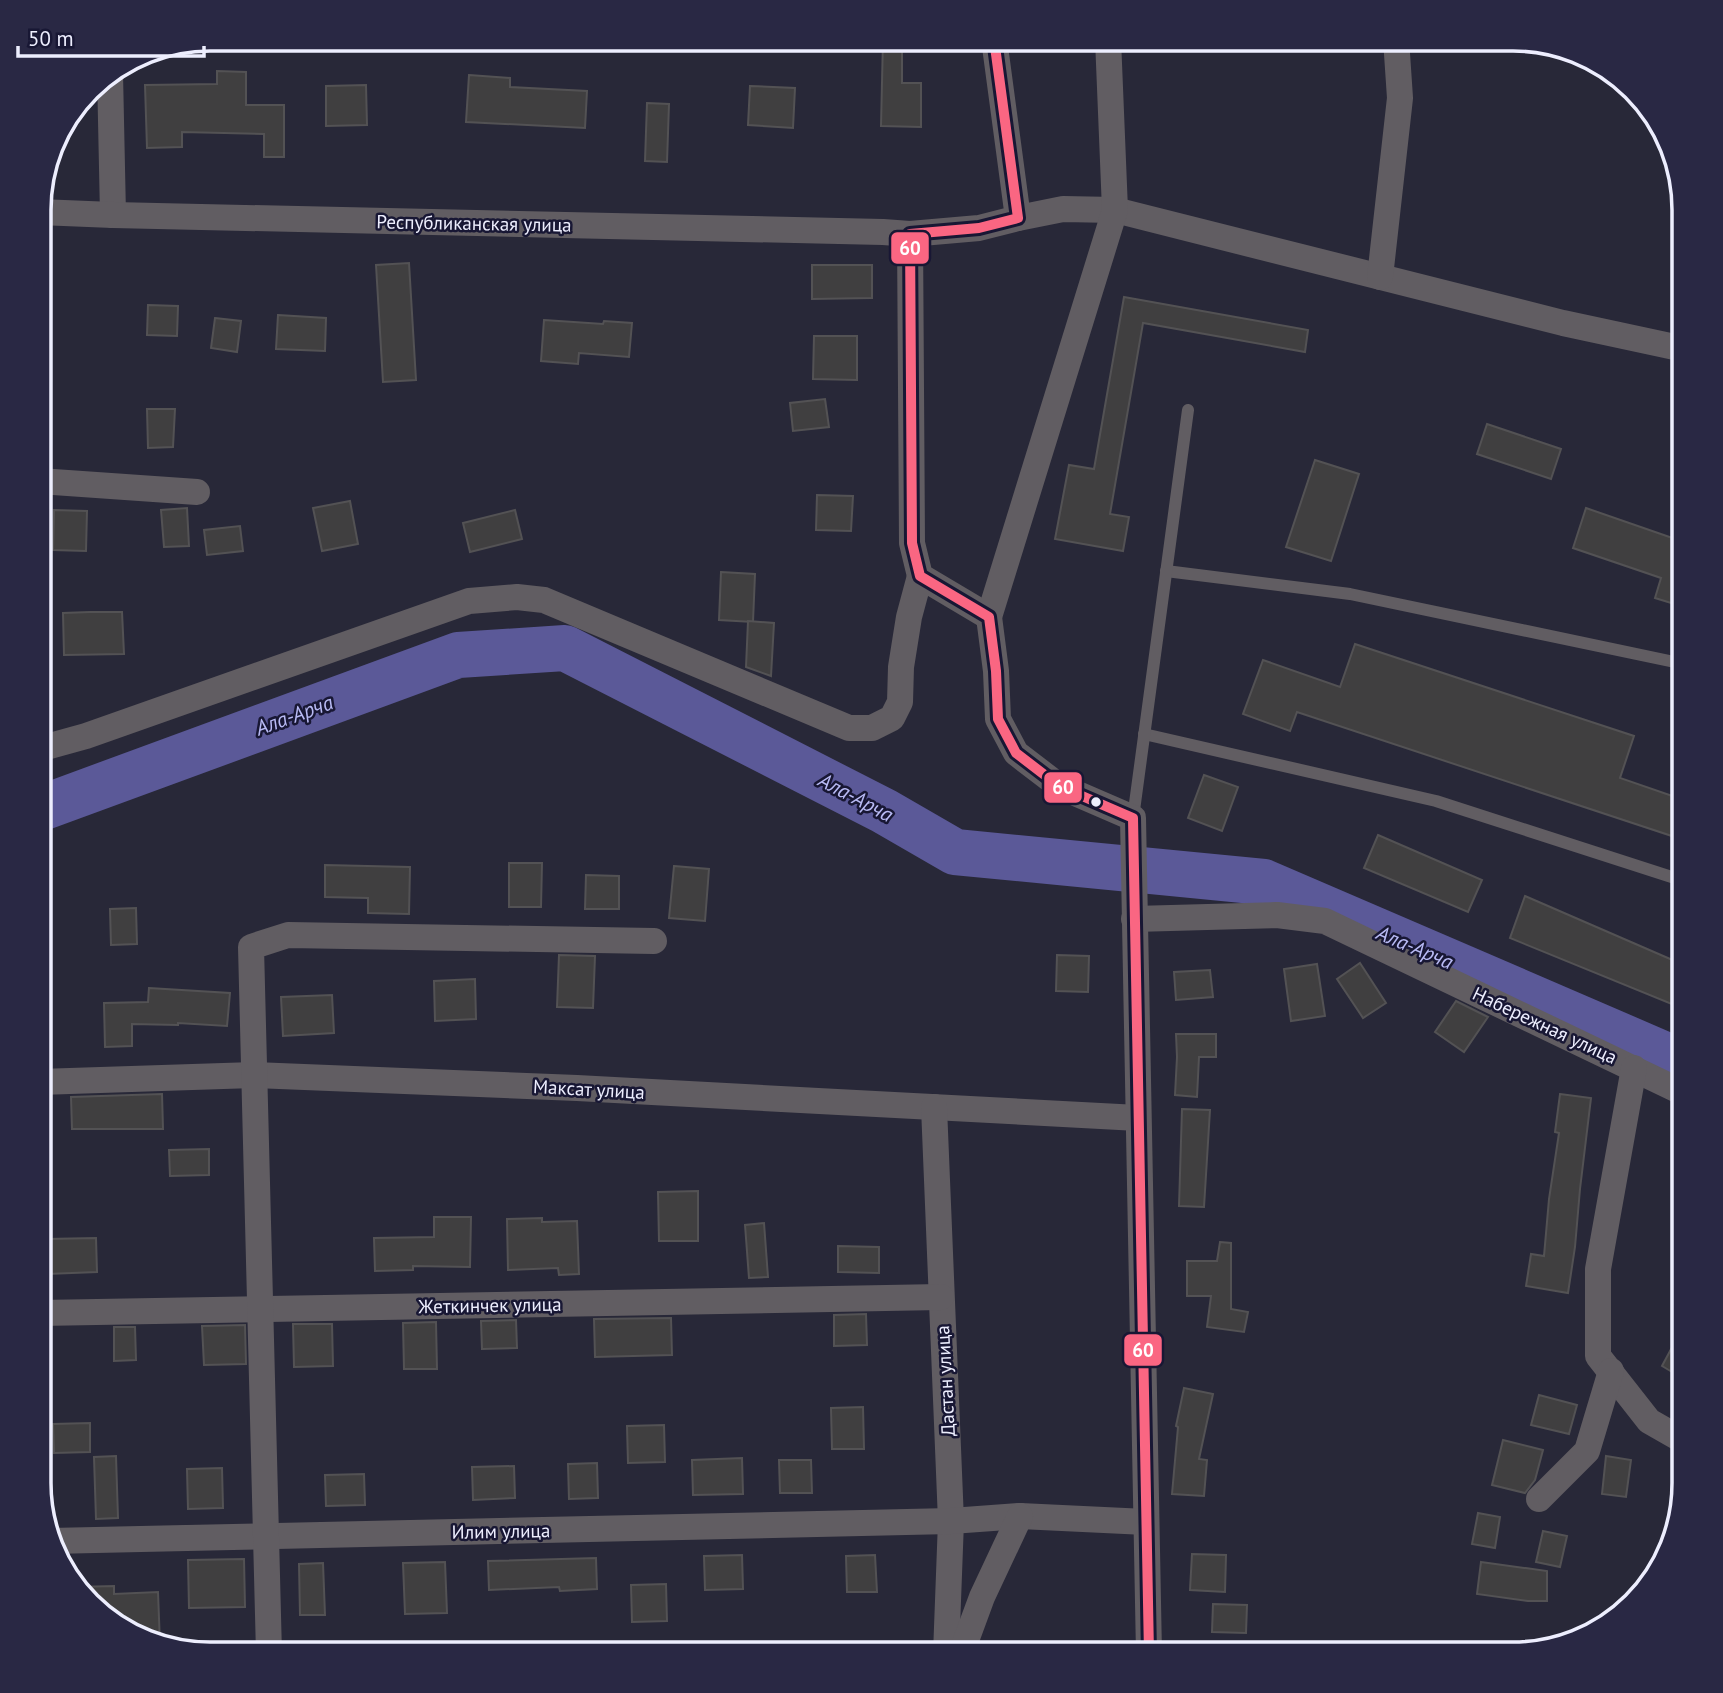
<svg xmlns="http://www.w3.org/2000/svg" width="1723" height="1693" viewBox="0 0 1723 1693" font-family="'PT Sans',sans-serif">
	<rect width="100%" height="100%" fill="#282838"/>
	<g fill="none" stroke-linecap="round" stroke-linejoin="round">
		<!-- river -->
		<polyline stroke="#5b5998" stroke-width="46" points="39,809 458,655 565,648 884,811 955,852 1264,882 1684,1063"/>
	</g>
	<!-- building -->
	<g fill="#403f40" stroke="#535254" stroke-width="2">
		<polygon points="883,39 902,39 902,83 921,83 921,127 881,126"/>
		<polygon points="217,71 246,72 246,105 284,105 284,157 264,157 264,134 182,132 182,147 147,148 145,85 217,84"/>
		<polygon points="469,75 510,78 510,87 587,91 585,128 466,122"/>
		<polygon points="366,85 367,125 326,126 326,86"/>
		<polygon points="750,86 795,88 793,128 748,125"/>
		<polygon points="647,103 669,104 667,162 645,161"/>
		<polygon points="409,263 416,380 383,382 376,265"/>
		<polygon points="812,265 872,265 872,298 812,299"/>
		<polygon points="1124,297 1308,330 1305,352 1143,323 1110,514 1129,517 1123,551 1055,539 1069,465 1094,469"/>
		<polygon points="148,305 178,306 177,336 147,335"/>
		<polygon points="278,315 326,318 325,351 276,349"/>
		<polygon points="215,318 241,321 237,352 211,348"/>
		<polygon points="544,320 603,324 604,321 632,323 629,357 579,353 578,364 541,361"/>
		<polygon points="814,336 857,336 857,380 813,379"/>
		<polygon points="825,399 829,427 793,431 790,403"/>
		<polygon points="147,409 175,409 173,447 148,448"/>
		<polygon points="1487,424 1561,449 1551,479 1477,454"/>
		<polygon points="1315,460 1359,474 1331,561 1286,547"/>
		<polygon points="817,495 853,496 851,531 816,530"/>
		<polygon points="350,501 358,544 322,551 313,508"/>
		<polygon points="187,508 189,546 164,547 161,510"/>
		<polygon points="1586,508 1684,542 1684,607 1655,598 1661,578 1573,548"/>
		<polygon points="54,510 87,511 86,551 53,550"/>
		<polygon points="515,510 522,539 470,552 463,523"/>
		<polygon points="240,526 243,551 207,555 204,530"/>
		<polygon points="721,572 755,574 753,622 719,620"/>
		<polygon points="90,612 122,612 124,654 64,655 63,613"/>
		<polygon points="748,621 774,623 771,676 746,667"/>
		<polygon points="1355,644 1634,736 1620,778 1684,800 1684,840 1297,712 1290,731 1243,714 1263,660 1340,687"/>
		<polygon points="1204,775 1238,787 1222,831 1188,818"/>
		<polygon points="1378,835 1482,880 1468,912 1364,868"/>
		<polygon points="509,863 542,863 541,907 509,907"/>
		<polygon points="325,865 410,867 409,914 368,913 368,898 325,897"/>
		<polygon points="674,866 709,869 705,921 669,918"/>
		<polygon points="586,875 619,876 619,909 585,909"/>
		<polygon points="1525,896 1684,965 1684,1009 1510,938"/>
		<polygon points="136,908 137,944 111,945 110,909"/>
		<polygon points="559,955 595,956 593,1008 557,1007"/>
		<polygon points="1057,955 1089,956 1088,992 1056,991"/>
		<polygon points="1360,963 1386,1003 1363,1018 1337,979"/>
		<polygon points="1317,964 1325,1016 1291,1021 1284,969"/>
		<polygon points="1210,970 1213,997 1176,1000 1174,972"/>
		<polygon points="475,979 476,1019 435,1021 434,981"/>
		<polygon points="149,988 230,993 227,1026 178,1023 178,1025 132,1024 132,1046 105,1047 104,1003 148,1002"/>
		<polygon points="332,995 334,1033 283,1036 281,997"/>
		<polygon points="1456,1001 1488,1017 1464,1052 1435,1032"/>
		<polygon points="1176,1034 1216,1034 1216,1057 1199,1057 1197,1097 1175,1095 1177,1057"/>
		<polygon points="162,1094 163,1129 72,1129 71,1097"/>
		<polygon points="1560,1094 1591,1098 1580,1189 1575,1247 1568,1293 1526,1286 1531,1254 1544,1256 1549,1199 1559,1133 1555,1132"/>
		<polygon points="1182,1109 1210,1110 1204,1207 1179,1206"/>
		<polygon points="209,1149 209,1175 170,1176 169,1150"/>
		<polygon points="698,1191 698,1241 659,1241 658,1192"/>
		<polygon points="434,1217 471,1217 470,1267 413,1266 413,1270 375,1271 374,1238 434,1237"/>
		<polygon points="542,1218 542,1222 577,1221 579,1274 559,1275 558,1268 508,1270 507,1219"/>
		<polygon points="764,1223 768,1277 749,1278 745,1225"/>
		<polygon points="96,1238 97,1272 47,1274 46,1239"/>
		<polygon points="1220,1242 1231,1243 1231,1309 1248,1312 1244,1332 1207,1327 1211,1296 1187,1296 1187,1261 1217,1261"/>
		<polygon points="838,1246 879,1247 879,1273 838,1272"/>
		<polygon points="866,1314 867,1345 834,1346 834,1315"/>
		<polygon points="671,1318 672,1355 595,1357 594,1319"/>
		<polygon points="516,1320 517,1348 482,1349 481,1321"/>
		<polygon points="436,1322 437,1369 404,1369 403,1323"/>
		<polygon points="293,1324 332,1324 333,1366 294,1367"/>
		<polygon points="245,1325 246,1364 204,1365 202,1326"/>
		<polygon points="1684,1325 1684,1379 1662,1366"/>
		<polygon points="114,1327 135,1327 136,1360 114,1361"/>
		<polygon points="1184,1388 1213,1394 1199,1459 1207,1460 1204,1496 1172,1494 1178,1427 1176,1426"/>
		<polygon points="1539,1395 1577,1405 1569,1434 1531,1425"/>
		<polygon points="863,1407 864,1449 832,1449 831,1408"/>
		<polygon points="90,1423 90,1452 54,1453 53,1424"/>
		<polygon points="664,1425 665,1462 628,1463 627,1426"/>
		<polygon points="1503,1440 1543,1450 1535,1480 1525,1493 1492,1485"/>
		<polygon points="116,1456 118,1518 96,1519 94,1457"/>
		<polygon points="1606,1456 1631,1460 1626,1497 1602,1494"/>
		<polygon points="742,1458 743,1494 693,1495 692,1460"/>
		<polygon points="779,1460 811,1460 812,1493 780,1493"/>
		<polygon points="597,1463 598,1498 569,1499 568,1464"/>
		<polygon points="514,1466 515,1498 473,1500 472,1467"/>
		<polygon points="222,1468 223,1508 188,1509 187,1469"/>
		<polygon points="364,1474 365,1505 326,1506 325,1475"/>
		<polygon points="1478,1513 1500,1517 1495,1548 1472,1544"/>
		<polygon points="1543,1531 1567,1536 1560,1567 1536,1562"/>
		<polygon points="1192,1554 1226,1555 1225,1592 1190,1590"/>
		<polygon points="742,1555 743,1589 705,1590 704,1556"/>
		<polygon points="875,1555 877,1592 847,1592 846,1556"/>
		<polygon points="596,1558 597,1589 560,1591 559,1587 489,1590 488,1561"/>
		<polygon points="244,1559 245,1607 189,1608 188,1560"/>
		<polygon points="445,1562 447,1613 405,1614 403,1563"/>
		<polygon points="1481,1562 1547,1571 1547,1601 1528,1601 1477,1594"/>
		<polygon points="323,1563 325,1615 300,1615 299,1564"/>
		<polygon points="666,1584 667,1621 632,1622 631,1585"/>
		<polygon points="114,1586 114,1594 158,1592 160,1644 144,1641 125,1628 125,1616 115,1616 115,1620 81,1596 76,1587"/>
		<polygon points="1213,1604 1247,1605 1246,1633 1212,1632"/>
	</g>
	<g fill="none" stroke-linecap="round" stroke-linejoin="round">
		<!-- lane -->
		<g stroke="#615d62" stroke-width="12">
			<polyline points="1166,571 1350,594 1684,664"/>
			<polyline points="1144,734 1436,801 1684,881"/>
			<polyline points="1133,818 1188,410"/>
		</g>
		<!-- street -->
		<g stroke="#615d62" stroke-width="26">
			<polyline points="994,39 1018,218 979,228 910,234 912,543 920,576 989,617 996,671 998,719 1016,753 1059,786 1133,818 1149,1654"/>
			<polyline points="110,73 113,215"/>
			<polyline points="39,212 113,215 883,232 910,234"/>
			<polyline points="1018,218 1063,209 1115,210 1563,323 1684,349"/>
			<polyline points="1380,277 1400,98 1396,39"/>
			<polyline points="39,481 197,492"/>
			<polyline points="989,617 1115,210 1108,39"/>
			<polyline points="39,749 86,736 469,601 517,597 544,600 849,728 872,728 892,718 900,702 901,667 909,617 920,576"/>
			<polyline points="1134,919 1277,915 1325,921 1684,1093"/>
			<polyline points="1634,1068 1598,1269 1598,1356 1649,1421 1684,1441"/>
			<polyline points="39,1082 254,1075 577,1088 1138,1118"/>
			<polyline points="934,1107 951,1521 946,1654"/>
			<polyline points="39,1313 941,1297"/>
			<polyline points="1539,1499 1587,1451 1611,1371"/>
			<polyline points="50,1541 951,1521 1020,1516 1146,1522"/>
			<polyline points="269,1654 251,947 288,935 654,941"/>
			<polyline points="961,1654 982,1597 1020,1516"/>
		</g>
		<defs>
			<polyline id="bus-1" points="994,39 1018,218 979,228 910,234 912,543 920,576 989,617 996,671 998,719 1016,753 1059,786 1133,818 1149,1654"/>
		</defs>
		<!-- bus-1 casing -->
		<use href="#bus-1" stroke="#181734" stroke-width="16"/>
		<!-- bus-1 -->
		<use href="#bus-1" stroke="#fa6682" stroke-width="10"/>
	</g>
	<!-- markers -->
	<circle fill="#edeefe" stroke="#181734" stroke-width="2.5" cx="1096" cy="802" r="6"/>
	<g text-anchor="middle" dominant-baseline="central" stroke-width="5" stroke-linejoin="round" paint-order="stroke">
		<!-- street labels -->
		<g font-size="19" fill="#edeefe" stroke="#181734">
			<text transform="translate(474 223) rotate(1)">Республиканская улица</text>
			<text transform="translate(1545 1025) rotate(25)">Набережная улица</text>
			<text transform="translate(589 1089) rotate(3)">Максат улица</text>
			<text transform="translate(490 1305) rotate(-1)">Жеткинчек улица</text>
			<text transform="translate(945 1381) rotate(-93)">Дастан улица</text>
			<text transform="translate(501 1531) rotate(-1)">Илим улица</text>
		</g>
		<!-- water labels -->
		<g font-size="21" font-style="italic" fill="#b8baf4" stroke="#181734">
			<text transform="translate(294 715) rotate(-20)">Ала-Арча</text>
			<text transform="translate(856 797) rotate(28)">Ала-Арча</text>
			<text transform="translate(1415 947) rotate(23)">Ала-Арча</text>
		</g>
	</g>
	<!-- crop -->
	<path d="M0 0H1723V1693H0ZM210 51H1513A159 159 0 0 1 1672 210V1483A159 159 0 0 1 1513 1642H210A159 159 0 0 1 51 1483V210A159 159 0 0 1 210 51Z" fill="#292844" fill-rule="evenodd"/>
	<path fill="none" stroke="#edeefe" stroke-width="3.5" d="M210 51H1513A159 159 0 0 1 1672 210V1483A159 159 0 0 1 1513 1642H210A159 159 0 0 1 51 1483V210A159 159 0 0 1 210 51Z"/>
	<g stroke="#181734" stroke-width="2.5">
		<rect x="890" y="231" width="40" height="34" rx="7" fill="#fa6682"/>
		<rect x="1043" y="771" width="40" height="33" rx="7" fill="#fa6682"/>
		<rect x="1123" y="1333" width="40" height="34" rx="7" fill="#fa6682"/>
	</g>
	<g font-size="19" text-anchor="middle" font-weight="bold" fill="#fff">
		<text x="910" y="255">60</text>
		<text x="1063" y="794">60</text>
		<text x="1143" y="1357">60</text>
	</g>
	<!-- scale -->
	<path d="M18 46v10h186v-10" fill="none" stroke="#edeefe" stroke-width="3.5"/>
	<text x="28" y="46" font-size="21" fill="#edeefe" stroke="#181734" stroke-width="5" paint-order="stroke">50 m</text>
</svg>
